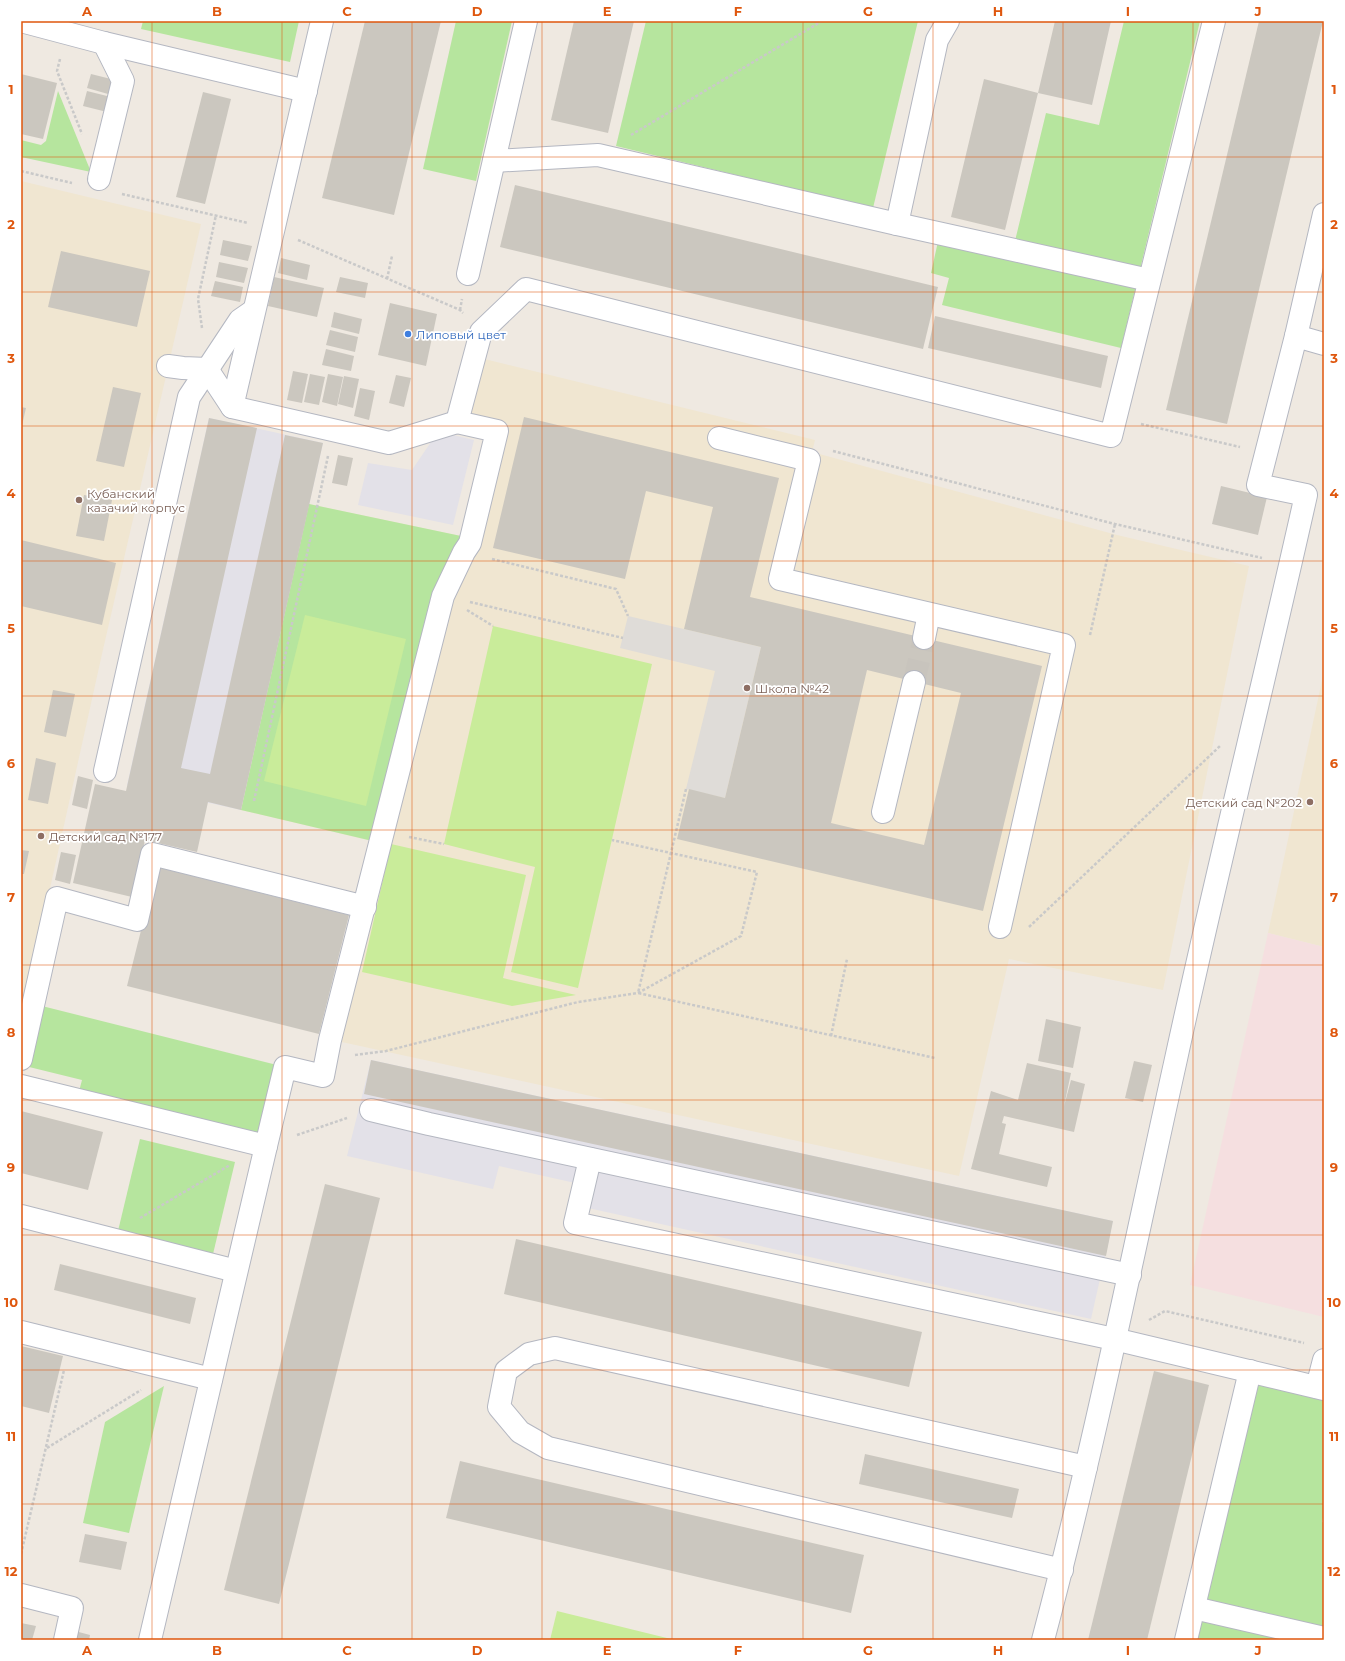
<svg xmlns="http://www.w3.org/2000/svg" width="1345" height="1661" viewBox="0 0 1345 1661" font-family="Montserrat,sans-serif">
	<rect width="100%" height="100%" fill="#efe9e1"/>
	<!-- industrial -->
	<g fill="#e3e1e8">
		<polygon points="209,418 323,443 241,810 127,785"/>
		<polygon points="453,435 474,440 453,525 358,505 368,463 412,470 431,442"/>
		<polygon points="371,1060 1113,1221 1091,1319 588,1208 593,1187 499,1166 493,1189 347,1156"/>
	</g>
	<!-- education -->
	<g fill="#f0e6d1">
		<polygon points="21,181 201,224 102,654 21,1019"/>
		<polygon points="468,355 815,440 812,452 1117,535 1249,566 1163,990 1009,959 959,1176 337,1041 384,844 241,810 309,504 461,536 484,436 449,427"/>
		<polygon points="1324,671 1324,947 1268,933"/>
	</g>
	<!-- medical -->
	<polygon fill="#f5dfe0" points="1268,933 1324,947 1324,1317 1190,1285"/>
	<!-- green -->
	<g fill="#b6e59e">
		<polygon points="143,21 299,21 290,62 141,29"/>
		<polygon points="456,21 512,21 476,181 423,169"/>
		<polygon points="646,21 918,21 873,208 616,146"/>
		<polygon points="1124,21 1200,21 1121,348 942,305 949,278 931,273 941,228 1014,245 1046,113 1099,125"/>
		<polygon points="58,91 91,172 21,157 21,140 41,145 46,141"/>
		<polygon points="309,504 461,536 381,843 241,810"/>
		<polygon points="34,1004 285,1067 268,1135 77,1099 82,1080 21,1065"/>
		<polygon points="140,1139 235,1162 213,1254 118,1231"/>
		<polygon points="1257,1375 1324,1392 1324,1513 1322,1522 1324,1523 1324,1640 1197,1640"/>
		<polygon points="164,1386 129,1533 83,1523 105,1422"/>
	</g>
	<!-- pitch -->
	<g fill="#c9ec9a">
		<polygon points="305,615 406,639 366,806 264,781"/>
		<polygon points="493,626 652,664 578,988 511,972 535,867 444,844"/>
		<polygon points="391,844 526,875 503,978 576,995 512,1006 362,972"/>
		<polygon points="557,1611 675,1640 550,1640"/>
	</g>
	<!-- plaza -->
	<polygon fill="#dfdcd8" points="628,616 761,647 725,798 686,789 715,671 620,648"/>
	<!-- building -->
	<g fill="#cbc7bf" fill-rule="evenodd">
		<polygon points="365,21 441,21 394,215 322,198"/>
		<polygon points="574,21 634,21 608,133 551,120"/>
		<polygon points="1055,21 1111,21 1092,105 1038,93 1005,230 951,217 984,79 1038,93"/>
		<polygon points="1259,21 1323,21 1227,424 1166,410"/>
		<polygon points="21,74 57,83 43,139 21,134"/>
		<polygon points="91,74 119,81 115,96 87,88"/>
		<polygon points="87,91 115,98 111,113 83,106"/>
		<polygon points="203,92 231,99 205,204 176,197"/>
		<polygon points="515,185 938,287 923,349 500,247"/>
		<polygon points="223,240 252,246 248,261 220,255"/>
		<polygon points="61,251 150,271 137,327 48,307"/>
		<polygon points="281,258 310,265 307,280 278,273"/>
		<polygon points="219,262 248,268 244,283 216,277"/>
		<polygon points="274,277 324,288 317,317 268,306"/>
		<polygon points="340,277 368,283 365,298 336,292"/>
		<polygon points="215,281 243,287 240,302 211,296"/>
		<polygon points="390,303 437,314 426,366 378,355"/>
		<polygon points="334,312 362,319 359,334 331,327"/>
		<polygon points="935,316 1108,356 1101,388 928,348"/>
		<polygon points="330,330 358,337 355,352 326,345"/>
		<polygon points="326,349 354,356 351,371 322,365"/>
		<polygon points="293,371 308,374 302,403 287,400"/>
		<polygon points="310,374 325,377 319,405 304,402"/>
		<polygon points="328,374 343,377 337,406 322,402"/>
		<polygon points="396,375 411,378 404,407 389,403"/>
		<polygon points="344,376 359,379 353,408 338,404"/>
		<polygon points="113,387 141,393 124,467 96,461"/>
		<polygon points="360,388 375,391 369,420 354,416"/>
		<polygon points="21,407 26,408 22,425 21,425"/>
		<path d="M524,417L779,478L750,597L1042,666L983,911L677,839L689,789L725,798L761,647L684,629L713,507L646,491L625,579L493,548ZM867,670L961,693L924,845L831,823Z"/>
		<polygon points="209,418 257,428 181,768 210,774 285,435 323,443 241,810 208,802 197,852 145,840 132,897 73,883 95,784 126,791"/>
		<polygon points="338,455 353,458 347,486 332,483"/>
		<polygon points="1221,486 1267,497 1258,535 1212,524"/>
		<polygon points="84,495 112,500 104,541 76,536"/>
		<polygon points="21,540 116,563 102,625 21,606"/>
		<polygon points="53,690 75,694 66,737 44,732"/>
		<polygon points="36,758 56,763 48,804 28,800"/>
		<polygon points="78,776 93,780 87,809 72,805"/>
		<polygon points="21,850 29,851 24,874 21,874"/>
		<polygon points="61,852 76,855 70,884 55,880"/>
		<polygon points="157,867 349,915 319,1034 127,986"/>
		<polygon points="1046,1019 1081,1027 1073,1068 1038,1061"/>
		<polygon points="371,1060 1113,1221 1106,1256 364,1094"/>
		<polygon points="1134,1061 1152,1065 1143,1102 1125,1098"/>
		<polygon points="1027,1063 1071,1073 1064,1106 1071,1080 1085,1084 1074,1132 1004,1116 1002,1123 1006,1124 999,1154 1052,1167 1047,1187 971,1169 991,1091 1018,1100"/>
		<polygon points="21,1111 103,1132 88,1190 21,1173"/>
		<polygon points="325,1184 380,1198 279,1604 224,1590"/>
		<polygon points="516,1239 922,1332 909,1387 504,1294"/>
		<polygon points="60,1264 196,1298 190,1324 54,1290"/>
		<polygon points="21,1346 63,1356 49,1413 21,1406"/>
		<polygon points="1154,1371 1209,1385 1147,1640 1088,1640"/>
		<polygon points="865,1454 1019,1489 1012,1518 859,1484"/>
		<polygon points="460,1461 864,1555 851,1613 446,1518"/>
		<polygon points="85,1534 127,1542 121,1570 79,1562"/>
		<polygon points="21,1623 36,1626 32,1640 21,1640"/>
		<polygon points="75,1631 90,1635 89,1640 73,1640"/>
	</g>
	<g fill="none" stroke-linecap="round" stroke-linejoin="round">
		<!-- minor-tunnel -->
		<polyline stroke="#c8c4bd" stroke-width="22" stroke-dasharray="22 11" stroke-linecap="butt" points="914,682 924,638"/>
		<defs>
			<g id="minor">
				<polyline points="21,21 104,43 306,91"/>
				<polyline points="494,161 598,155 897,224 937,40 948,21"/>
				<polyline points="99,179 123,81 104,43"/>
				<polyline points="897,224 1149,280"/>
				<polyline points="468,274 526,21"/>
				<polyline points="1296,336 1324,344"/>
				<polyline points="168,366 183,368 207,369 232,407 389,443 457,422"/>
				<polyline points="232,407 322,21"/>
				<polyline points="719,438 809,460 780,579 1064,645 1000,927"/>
				<polyline points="924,638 929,614"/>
				<polyline points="105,771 189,397 240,320 253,311"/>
				<polyline points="883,812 914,682"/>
				<polyline points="21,1059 57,898 137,920 152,854 365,907"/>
				<polyline points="21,1086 266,1146 150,1640"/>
				<polyline points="371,1110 429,1124 1130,1275"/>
				<polyline points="266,1146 285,1067 323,1076 330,1040 443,596 464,552 470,543 497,431 457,422 481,332 526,289 1111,436 1214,21"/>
				<polyline points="590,1159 575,1223 1114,1339 1324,1389"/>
				<polyline points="21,1216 236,1271"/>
				<polyline points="21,1332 211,1379"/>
				<polyline points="1317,1387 1324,1360"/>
				<polyline points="1062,1570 548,1448 520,1432 499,1407 506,1371 529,1354 555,1348 1086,1467"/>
				<polyline points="21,1595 72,1608 65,1640"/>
				<polyline points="1194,1608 1324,1638"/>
				<path d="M1043,1640C1094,1448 1133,1253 1176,1059C1217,870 1264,683 1306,495L1258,485L1296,336L1324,214"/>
				<polyline points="1186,1640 1250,1371"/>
			</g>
		</defs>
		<!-- minor casing -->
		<use href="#minor" stroke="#b4b7c1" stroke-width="24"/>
		<!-- path -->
		<g stroke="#c9c9c9" stroke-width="2.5" stroke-dasharray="3 2" stroke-linecap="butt">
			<polyline points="60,59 57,71 82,134"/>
			<polyline points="631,135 822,21"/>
			<polyline points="21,171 72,183"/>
			<polyline points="122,194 248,223"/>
			<polyline points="298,240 460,310 463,313"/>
			<polyline points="387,279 392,256"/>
			<polyline points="460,310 462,299"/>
			<polyline points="202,328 198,299 216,215"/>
			<polyline points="1141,424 1240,447"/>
			<polyline points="833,451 1115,524 1262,558"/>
			<polyline points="492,559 616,589 628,616"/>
			<polyline points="470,602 623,638"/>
			<polyline points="467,610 493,626"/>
			<polyline points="1090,635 1115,524"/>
			<polyline points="686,789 638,993 935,1058"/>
			<polyline points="254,801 328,456"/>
			<polyline points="409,837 444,844"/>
			<polyline points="1029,927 1220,746"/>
			<polyline points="831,1036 847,959"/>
			<polyline points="355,1055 386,1051 578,1002 638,993 741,936 757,872 612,840"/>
			<polyline points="297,1135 347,1118"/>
			<polyline points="140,1218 230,1165"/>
			<polyline points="1149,1320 1165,1311 1304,1343"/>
			<polyline points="47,1448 141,1390"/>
			<polyline points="21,1554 64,1370"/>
		</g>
		<!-- minor -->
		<use href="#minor" stroke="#fff" stroke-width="22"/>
	</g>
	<!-- grid -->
	<path fill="none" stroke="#df570e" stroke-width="1" stroke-opacity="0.55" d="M152,21V1640M282,21V1640M412,21V1640M542,21V1640M672,21V1640M803,21V1640M933,21V1640M1063,21V1640M1193,21V1640M21,157H1324M21,292H1324M21,426H1324M21,561H1324M21,696H1324M21,830H1324M21,965H1324M21,1100H1324M21,1235H1324M21,1370H1324M21,1504H1324"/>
	<!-- markers -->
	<circle fill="#3f7fe0" stroke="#fff" stroke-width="1.5" cx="408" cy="334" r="4"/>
	<g fill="#8d6e63" stroke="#fff" stroke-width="1.5">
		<circle cx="79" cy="500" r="4"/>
		<circle cx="747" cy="688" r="4"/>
		<circle cx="1310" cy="802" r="4"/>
		<circle cx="41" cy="836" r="4"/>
	</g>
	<g text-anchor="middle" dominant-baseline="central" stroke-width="3.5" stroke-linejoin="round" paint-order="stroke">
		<!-- shop labels -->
		<g font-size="12" fill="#366cbe" stroke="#fff" text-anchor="start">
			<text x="416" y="334">Липовый цвет</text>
		</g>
		<!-- education labels -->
		<g font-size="12" fill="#785e54" stroke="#fff" text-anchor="start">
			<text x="87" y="493">Кубанский<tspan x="87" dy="14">казачий корпус</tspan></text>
			<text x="755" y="688">Школа №42</text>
			<text x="1302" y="802" text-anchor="end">Детский сад №202</text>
			<text x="49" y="836">Детский сад №177</text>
		</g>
	</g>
	<!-- border -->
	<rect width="1345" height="1661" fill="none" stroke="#ffffff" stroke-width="44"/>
	<rect x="22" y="22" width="1301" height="1617" fill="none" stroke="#df570e" stroke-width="1.5"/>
	<g font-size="13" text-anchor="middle" font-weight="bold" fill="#df570e">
		<text x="87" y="16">A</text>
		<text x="217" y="16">B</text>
		<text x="347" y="16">C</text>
		<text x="477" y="16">D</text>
		<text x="607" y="16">E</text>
		<text x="738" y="16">F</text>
		<text x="868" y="16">G</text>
		<text x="998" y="16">H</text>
		<text x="1128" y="16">I</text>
		<text x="1258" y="16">J</text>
		<text x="11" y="94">1</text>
		<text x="1334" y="94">1</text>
		<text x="11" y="229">2</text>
		<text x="1334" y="229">2</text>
		<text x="11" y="363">3</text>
		<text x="1334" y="363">3</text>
		<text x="11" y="498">4</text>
		<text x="1334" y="498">4</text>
		<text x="11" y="633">5</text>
		<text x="1334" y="633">5</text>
		<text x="11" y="768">6</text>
		<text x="1334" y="768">6</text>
		<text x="11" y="902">7</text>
		<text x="1334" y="902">7</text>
		<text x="11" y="1037">8</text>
		<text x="1334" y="1037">8</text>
		<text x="11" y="1172">9</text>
		<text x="1334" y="1172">9</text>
		<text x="11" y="1307">10</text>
		<text x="1334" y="1307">10</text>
		<text x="11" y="1441">11</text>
		<text x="1334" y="1441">11</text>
		<text x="11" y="1576">12</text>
		<text x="1334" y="1576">12</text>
		<text x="87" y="1655">A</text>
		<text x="217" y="1655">B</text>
		<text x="347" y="1655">C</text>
		<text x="477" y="1655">D</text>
		<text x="607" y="1655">E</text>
		<text x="738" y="1655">F</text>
		<text x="868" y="1655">G</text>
		<text x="998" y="1655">H</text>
		<text x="1128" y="1655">I</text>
		<text x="1258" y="1655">J</text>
	</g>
</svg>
